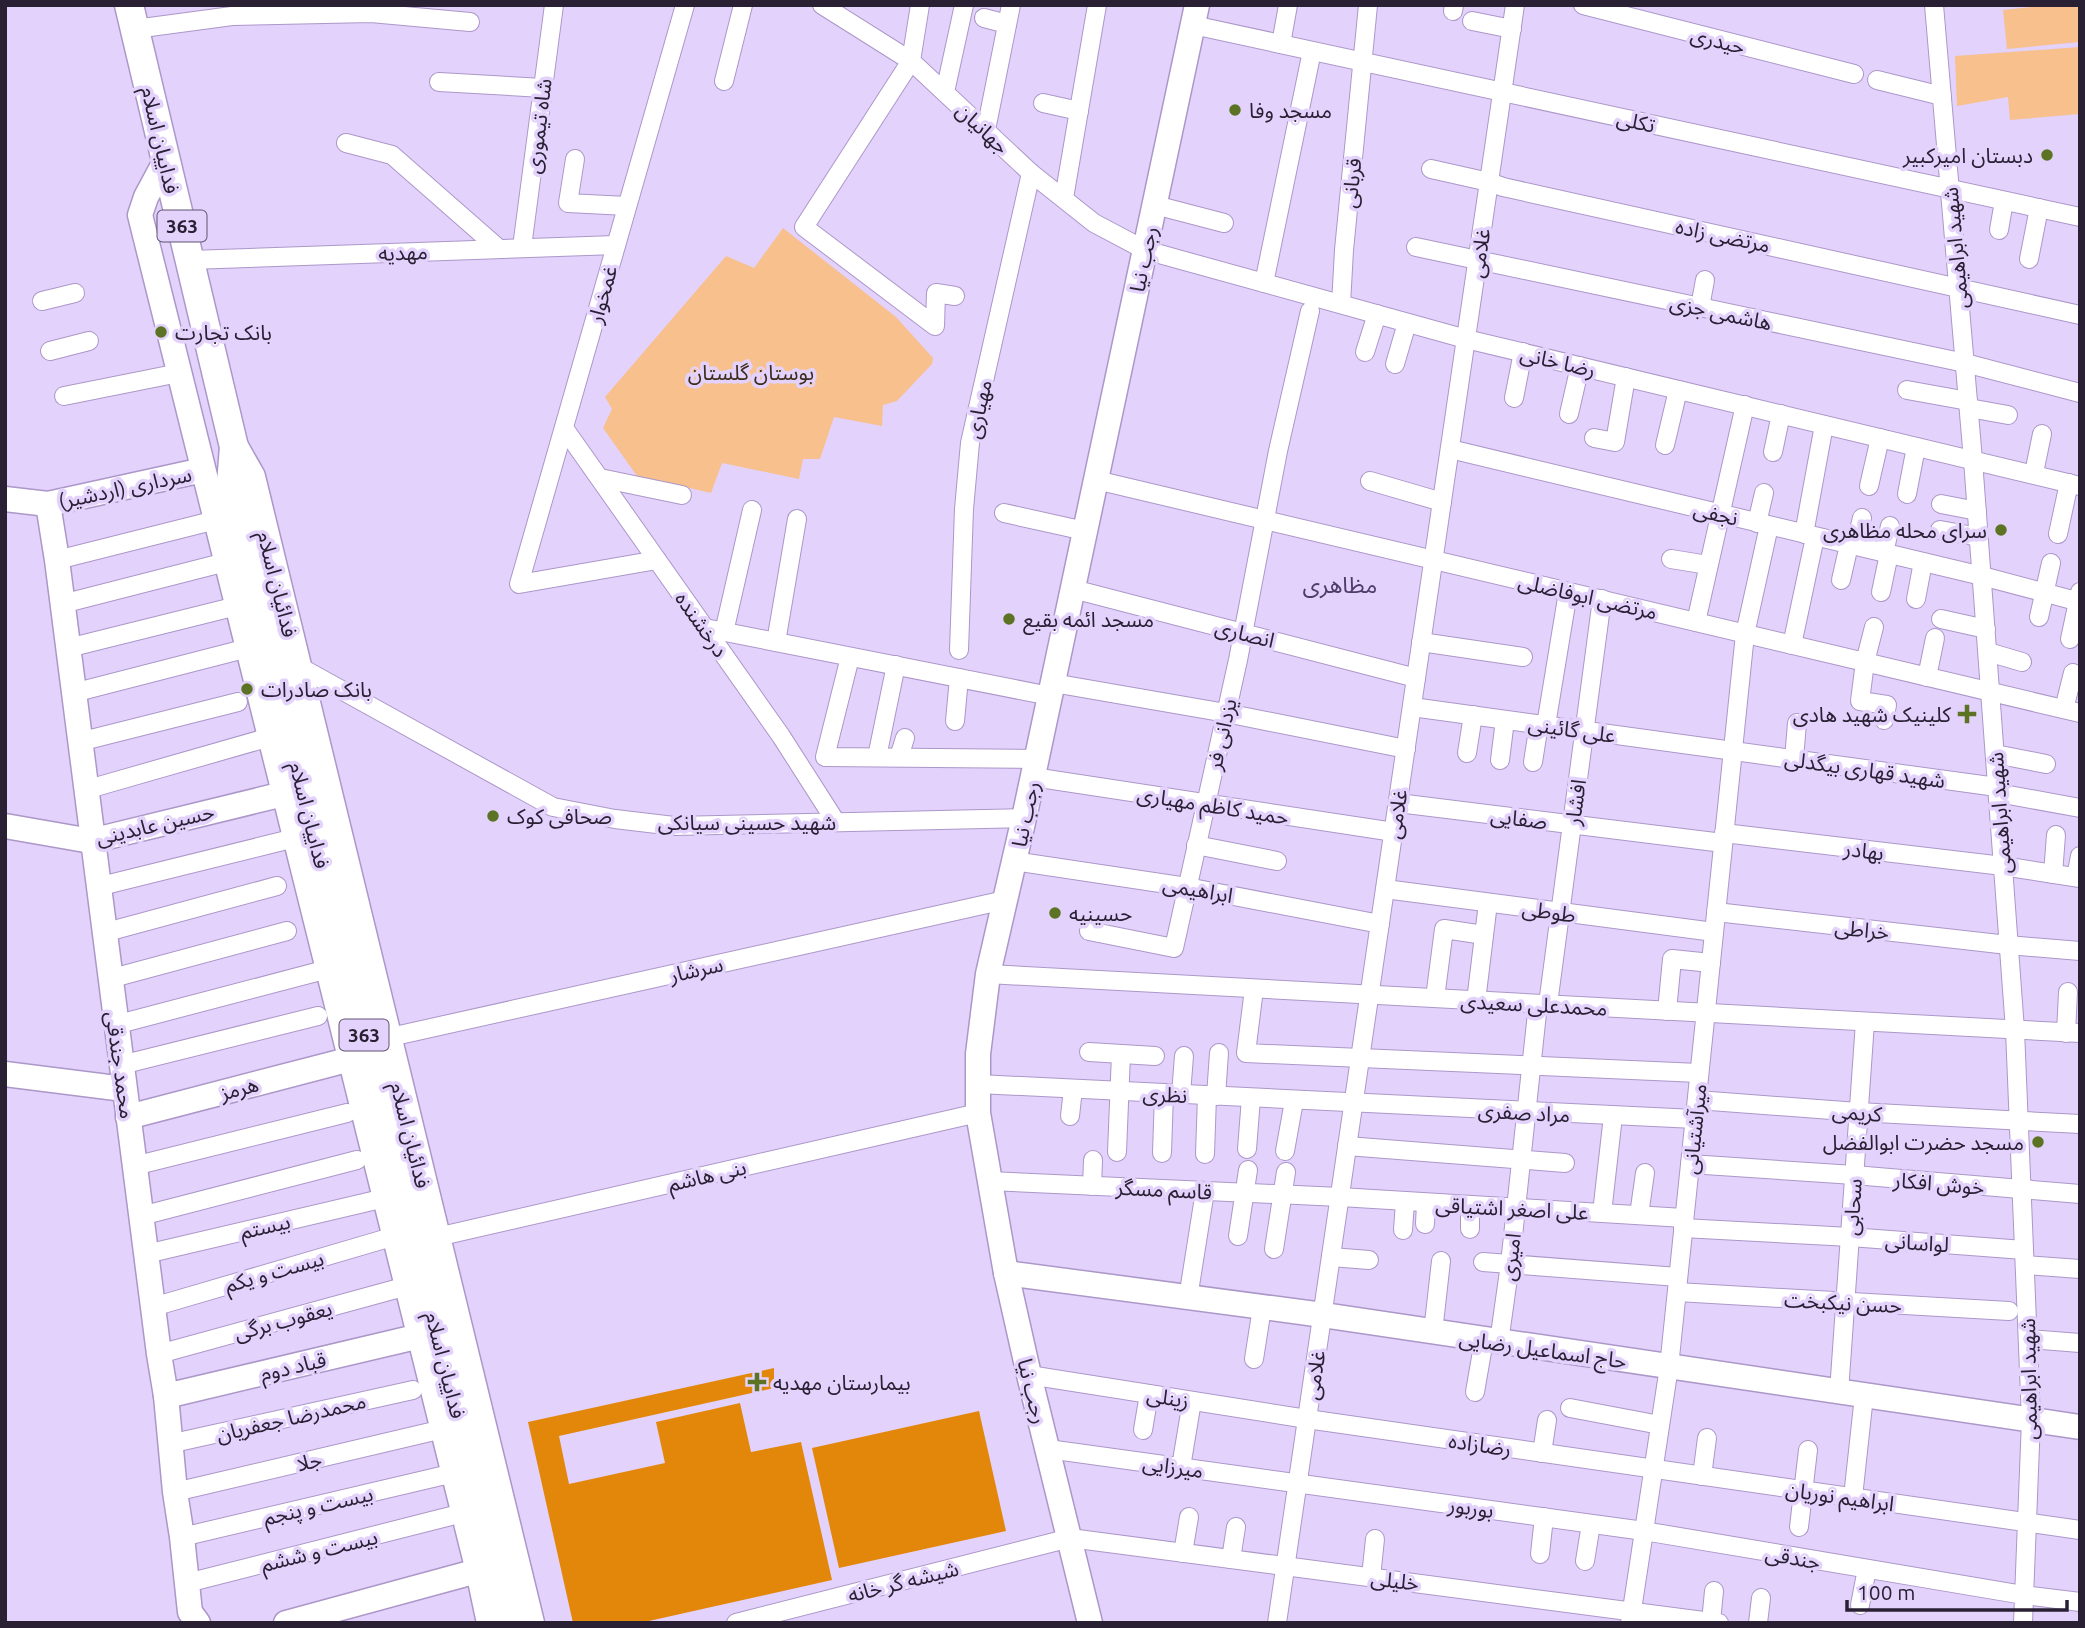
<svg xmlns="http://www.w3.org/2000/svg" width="2085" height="1628" viewBox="0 0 2085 1628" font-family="Ubuntu,'Noto Sans Arabic',sans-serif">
	<rect width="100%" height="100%" fill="#e3d2fc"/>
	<!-- green -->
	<g fill="#f7c08d">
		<polygon points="2051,5 2080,5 2080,42 2007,49 2003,10"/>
		<polygon points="2080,47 2080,114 2010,120 2008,97 1957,106 1955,56"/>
		<polygon points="783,228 896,317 933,358 932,364 897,401 883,405 882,426 834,417 820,459 803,459 799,479 722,463 711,493 637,476 603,428 612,409 605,397 726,256 754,268"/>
	</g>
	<!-- forest -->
	<g fill="#e2870a">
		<polygon points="774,1368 774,1388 559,1436 569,1484 665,1463 656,1422 740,1403 751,1452 801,1442 832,1580 640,1623 573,1623 528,1422"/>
		<polygon points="979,1411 1006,1531 839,1568 812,1448"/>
	</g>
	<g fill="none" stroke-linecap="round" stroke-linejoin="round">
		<defs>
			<g id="street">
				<polyline points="822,5 911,61 1031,173 1094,223 1145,250 1466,339 2080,486"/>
				<polyline points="920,5 911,61 804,227 935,326 936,293 955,296"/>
				<polyline points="1583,5 1854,74"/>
				<polyline points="1934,5 1973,460 2015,1030 2031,1420 2023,1623"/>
				<polyline points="1453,11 1454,5"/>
				<polyline points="984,18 1007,24"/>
				<polyline points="1472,21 1512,29"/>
				<polyline points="1193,25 2080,217"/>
				<polyline points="135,29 232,16 371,13 470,22"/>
				<polyline points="1281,44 1288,5"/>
				<polyline points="1877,80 1942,96"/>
				<polyline points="724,81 743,5"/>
				<polyline points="439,82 543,88"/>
				<polyline points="945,92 964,5"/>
				<polyline points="1043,103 1079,111"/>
				<polyline points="986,130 1011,5"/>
				<polyline points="346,143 392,155 498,248"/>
				<polyline points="575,159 568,203 627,206"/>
				<polyline points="1431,169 1489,182 1503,187 2080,315"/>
				<polyline points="1064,198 1097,5"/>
				<polyline points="1155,205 1224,223"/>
				<polyline points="1999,230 2004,201"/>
				<polyline points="522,247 554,5"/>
				<polyline points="1416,247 1965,363 2080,393"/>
				<polyline points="2029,259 2039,208"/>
				<polyline points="190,260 616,245"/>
				<polyline points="1264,283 1312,51"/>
				<polyline points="42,301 75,293"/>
				<polyline points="1341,304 1344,250 1368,5"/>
				<polyline points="1700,307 1705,280"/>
				<polyline points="50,351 89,341"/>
				<polyline points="1365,352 1377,314"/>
				<polyline points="1395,364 1407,323"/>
				<polyline points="1907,390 1968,401"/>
				<polyline points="64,396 179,373"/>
				<polyline points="1514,398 1523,352"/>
				<polyline points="1969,408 2008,415"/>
				<polyline points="1569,414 1580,366"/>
				<polyline points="564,428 781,736 836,822"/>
				<polyline points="1594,438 1615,442 1626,377"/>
				<polyline points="1665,445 1678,390"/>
				<polyline points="1450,449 1982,576 2080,602"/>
				<polyline points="1773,452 1781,414"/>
				<polyline points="2034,473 2042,434"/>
				<polyline points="600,478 682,495"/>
				<polyline points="1096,480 2080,713"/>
				<polyline points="1370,481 1442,502"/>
				<polyline points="1869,486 1880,438"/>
				<polyline points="1907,494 1916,447"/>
				<polyline points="1941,504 1977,511"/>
				<polyline points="1004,513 1085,531"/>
				<polyline points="1757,523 1764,493"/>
				<polyline points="1940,530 1979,537"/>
				<polyline points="1804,534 1824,425"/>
				<polyline points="2058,534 2069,483"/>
				<polyline points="1855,546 1862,518"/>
				<polyline points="1884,553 1890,526"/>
				<polyline points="1671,559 1708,565"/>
				<polyline points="57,560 216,520"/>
				<polyline points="657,560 519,584 685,5"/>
				<polyline points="1841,580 1849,545"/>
				<polyline points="1073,589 1416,678"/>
				<polyline points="1881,592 1889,554"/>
				<polyline points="1916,599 1923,562"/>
				<polyline points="62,604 226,562"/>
				<polyline points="2039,617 2051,563"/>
				<polyline points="1941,619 1986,629"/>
				<polyline points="1696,622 1745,405"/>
				<polyline points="1874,627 1865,662 1860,701 1887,705 1884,720"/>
				<polyline points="705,628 1050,696"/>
				<polyline points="724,632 752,510"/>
				<polyline points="2070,639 2080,592"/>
				<polyline points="776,642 797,519"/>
				<polyline points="1421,642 1523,657"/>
				<polyline points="1792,645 1815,537"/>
				<polyline points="68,648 237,606"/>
				<polyline points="959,650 964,509 970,443 1031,173"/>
				<polyline points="1988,652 2022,662"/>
				<polyline points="850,657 825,757 1037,759"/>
				<polyline points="298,666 553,807 615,819 674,826 1024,818"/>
				<polyline points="1927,677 1935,638"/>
				<polyline points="1053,683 1226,713 1406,749"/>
				<polyline points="73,693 248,648"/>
				<polyline points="1412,707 1997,787"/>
				<polyline points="2064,709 2073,673"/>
				<polyline points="955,721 959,678"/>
				<polyline points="1546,725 1568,592"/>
				<polyline points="79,742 238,702"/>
				<polyline points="1467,753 1473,715"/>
				<polyline points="1995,754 2046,764"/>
				<polyline points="877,757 896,665"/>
				<polyline points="899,757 905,738"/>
				<polyline points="1794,759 1797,723"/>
				<polyline points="1500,760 1505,720"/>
				<polyline points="1533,762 1539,724"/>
				<polyline points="1033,777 1394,832"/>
				<polyline points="85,790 270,737"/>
				<polyline points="1998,793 2080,808"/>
				<polyline points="1398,803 1723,843"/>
				<polyline points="1724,833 2003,866 2080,878"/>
				<polyline points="1196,845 1277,861"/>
				<polyline points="1014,861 1187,887 1380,924"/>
				<polyline points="2053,874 2056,835"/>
				<polyline points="2076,877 2080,856"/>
				<polyline points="97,887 295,838"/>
				<polyline points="1385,889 1714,932"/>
				<polyline points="1716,912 2008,945 2080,951"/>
				<polyline points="1089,931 1174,948 1238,660 1278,451 1310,311"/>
				<polyline points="103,933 277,886"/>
				<polyline points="988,974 2080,1033"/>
				<polyline points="109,979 287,931"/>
				<polyline points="1254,989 1246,1053 1699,1073"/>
				<polyline points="1435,998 1444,929 1484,935"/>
				<polyline points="1476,1001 1488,903"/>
				<polyline points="1548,1004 1602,599"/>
				<polyline points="1667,1011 1672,959 1711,963"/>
				<polyline points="115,1025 328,969"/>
				<polyline points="2066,1033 2068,992"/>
				<polyline points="386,1038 1005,900"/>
				<polyline points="1089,1052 1155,1056"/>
				<polyline points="121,1065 318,1016"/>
				<polyline points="978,1084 1695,1119"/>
				<polyline points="1181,1094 1184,1056"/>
				<polyline points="1216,1096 1219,1053"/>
				<polyline points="1697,1100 1858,1112 2080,1124"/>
				<polyline points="1070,1116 1073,1089"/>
				<polyline points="1347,1146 1565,1163"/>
				<polyline points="1247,1149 1251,1098"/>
				<polyline points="1285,1151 1294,1101"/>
				<polyline points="1117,1152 1121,1054"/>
				<polyline points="1162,1153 1164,1093"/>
				<polyline points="1205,1154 1207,1096"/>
				<polyline points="1690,1164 1854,1175 2080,1194"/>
				<polyline points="134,1166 347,1113"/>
				<polyline points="988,1181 1340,1197 1684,1218"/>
				<polyline points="1092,1186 1093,1160"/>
				<polyline points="1602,1213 1613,1116"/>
				<polyline points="1639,1215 1645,1173"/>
				<polyline points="141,1216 357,1160"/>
				<polyline points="1425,1224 1426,1203"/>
				<polyline points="1683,1228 1850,1237 2024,1250"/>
				<polyline points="1470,1229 1470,1205"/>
				<polyline points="1403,1230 1405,1202"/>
				<polyline points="1238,1236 1248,1170"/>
				<polyline points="437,1237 978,1113"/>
				<polyline points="1274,1249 1286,1172"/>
				<polyline points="146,1254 385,1198"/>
				<polyline points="1331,1257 1369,1260"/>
				<polyline points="1483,1262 1678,1277"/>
				<polyline points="2025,1265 2080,1269"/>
				<polyline points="1677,1292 2009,1311"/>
				<polyline points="1188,1298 1205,1191"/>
				<polyline points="153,1307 395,1236"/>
				<polyline points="1433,1332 1441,1261"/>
				<polyline points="2028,1339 2080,1343"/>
				<polyline points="1499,1342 1510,1264 1538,1004"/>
				<polyline points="159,1354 407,1286"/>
				<polyline points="1254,1359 1262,1308"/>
				<polyline points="1029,1375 1307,1419 2080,1530"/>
				<polyline points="1475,1392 1484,1340"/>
				<polyline points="1839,1392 1865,1022"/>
				<polyline points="1570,1408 1660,1425"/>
				<polyline points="1143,1430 1149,1394"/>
				<polyline points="169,1444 413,1390"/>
				<polyline points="1048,1449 1644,1531 2024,1595 2080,1602"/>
				<polyline points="1542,1453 1547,1420"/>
				<polyline points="1181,1467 1192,1401"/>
				<polyline points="1702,1476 1707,1438"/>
				<polyline points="175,1492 443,1429"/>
				<polyline points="1853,1497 1864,1396"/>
				<polyline points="1799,1527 1808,1450"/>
				<polyline points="182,1537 454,1473"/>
				<polyline points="1183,1553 1189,1517"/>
				<polyline points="1540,1554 1544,1517"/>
				<polyline points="1231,1559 1236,1527"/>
				<polyline points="1585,1561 1591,1524"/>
				<polyline points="1371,1577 1375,1539"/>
				<polyline points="187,1583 451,1516"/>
				<polyline points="1860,1605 1867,1569"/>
				<polyline points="1711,1622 1714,1591"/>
				<polyline points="736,1623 1070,1538 1719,1623"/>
				<polyline points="1277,1623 1515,5"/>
				<polyline points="1630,1623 1669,1367 1745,634 1769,526"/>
				<polyline points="1758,1623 1761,1598"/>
			</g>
			<g id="secondary">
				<polyline points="166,160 146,197 140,215 478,1571 489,1623"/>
				<polyline points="5,499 48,504 203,470"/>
				<polyline points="48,504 57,560 159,1354 166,1396 175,1492 182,1537 190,1612 198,1623"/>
				<polyline points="5,826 91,841 300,790"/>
				<polyline points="5,1074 124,1089"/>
				<polyline points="128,1117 351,1059"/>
				<polyline points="1006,1273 1323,1315 2080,1427"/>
				<polyline points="166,1396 420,1336"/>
				<polyline points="286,1623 492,1567"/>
				<polyline points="1090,1623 1029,1375 1006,1273 978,1113 978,1054 988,974 1024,818 1197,5"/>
			</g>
			<g id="primary">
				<polyline points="129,5 234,447 231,484 304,789 496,1566 507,1623"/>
				<polyline points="234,447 251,477 530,1623"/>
			</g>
		</defs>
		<!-- street casing -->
		<use href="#street" stroke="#ac97c9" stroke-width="20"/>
		<!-- secondary casing -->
		<use href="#secondary" stroke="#ac97c9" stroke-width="27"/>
		<!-- primary casing -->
		<use href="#primary" stroke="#ac97c9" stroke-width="31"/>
		<!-- street -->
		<use href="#street" stroke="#fff" stroke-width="18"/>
		<!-- secondary -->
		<use href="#secondary" stroke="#fff" stroke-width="24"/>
		<!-- primary -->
		<use href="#primary" stroke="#fff" stroke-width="28"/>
	</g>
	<!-- markers -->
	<g fill="#5c7324" stroke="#e3d2fc" stroke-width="2.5">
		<circle cx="1235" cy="110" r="7"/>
		<circle cx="2047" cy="155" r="7"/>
		<circle cx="161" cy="332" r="7"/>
		<circle cx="2001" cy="530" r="7"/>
		<circle cx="1009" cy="619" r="7"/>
		<circle cx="247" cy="689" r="7"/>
		<path d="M1963.5 703.5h7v7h7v7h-7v7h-7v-7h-7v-7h7z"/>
		<circle cx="493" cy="816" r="7"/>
		<circle cx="1055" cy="913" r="7"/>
		<circle cx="2038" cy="1142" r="7"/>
		<path d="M753.5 1371.5h7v7h7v7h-7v7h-7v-7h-7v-7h7z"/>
	</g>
	<g text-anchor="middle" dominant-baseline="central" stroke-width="7" stroke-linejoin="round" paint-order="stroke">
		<!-- shield labels -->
		<g fill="#e3d2fc" stroke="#615570" stroke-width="2">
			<rect x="157.5" y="210.5" width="49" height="31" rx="5"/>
			<rect x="339.5" y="1019.5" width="49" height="31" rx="5"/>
		</g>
		<g font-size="19" font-weight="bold" fill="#292034">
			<text x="182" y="226">363</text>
			<text x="364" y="1035">363</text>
		</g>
		<!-- street labels -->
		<g font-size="21" fill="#292034" stroke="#e3d2fc">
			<text transform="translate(1718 40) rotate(14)">حیدری</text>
			<text transform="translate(1636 121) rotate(12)">تکلی</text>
			<text transform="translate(538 126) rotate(-83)">شاه تیموری</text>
			<text transform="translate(983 128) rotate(43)">جهانیان</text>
			<text transform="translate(161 140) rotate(77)">فداییان اسلام</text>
			<text transform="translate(1351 183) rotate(-84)">قربانی</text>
			<text transform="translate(1723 235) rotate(12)">مرتضی زاده</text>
			<text transform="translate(1955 248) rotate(-95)">شهید ابراهیمی</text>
			<text transform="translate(403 252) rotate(-2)">مهدیه</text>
			<text transform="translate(1479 253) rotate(-82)">غلامی</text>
			<text transform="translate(1143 259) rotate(-78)">رجب نیا</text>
			<text transform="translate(602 294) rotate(-74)">غمخوار</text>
			<text transform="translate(1721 312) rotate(12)">هاشمی جزی</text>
			<text transform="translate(1558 361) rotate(13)">رضا خانی</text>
			<text transform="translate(978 409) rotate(-78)">مهیاری</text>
			<text transform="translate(125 487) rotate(-12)">سرداری (اردشیر)</text>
			<text transform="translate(1716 513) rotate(13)">نجفی</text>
			<text transform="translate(278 584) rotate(76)">فدائیان اسلام</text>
			<text transform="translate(1588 596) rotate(13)">مرتضی ابوفاضلی</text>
			<text transform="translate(702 624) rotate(55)">درخشنده</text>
			<text transform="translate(1245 633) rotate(14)">انصاری</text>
			<text transform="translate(1572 729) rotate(8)">علی گائینی</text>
			<text transform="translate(1221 734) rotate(-77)">یزدانی فر</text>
			<text transform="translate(1865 769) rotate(8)">شهید قهاری بیگدلی</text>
			<text transform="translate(1575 802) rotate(-82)">افشار</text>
			<text transform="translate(1213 805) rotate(9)">حمید کاظم مهیاری</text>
			<text transform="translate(1999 813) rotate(-94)">شهید ابراهیمی</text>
			<text transform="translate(1025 814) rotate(-78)">رجب نیا</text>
			<text transform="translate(1396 814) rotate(-82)">غلامی</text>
			<text transform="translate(310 815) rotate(76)">فداییان اسلام</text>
			<text transform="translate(1519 818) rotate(7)">صفایی</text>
			<text x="747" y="822">شهید حسینی سیانکی</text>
			<text transform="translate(155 824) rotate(-13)">حسین عابدینی</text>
			<text transform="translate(1864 850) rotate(7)">بهادر</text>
			<text transform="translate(1198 889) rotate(10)">ابراهیمی</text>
			<text transform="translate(1549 911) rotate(8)">طوطی</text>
			<text transform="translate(1862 929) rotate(6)">خراطی</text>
			<text transform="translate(696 969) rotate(-13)">سرشار</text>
			<text transform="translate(1534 1004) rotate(3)">محمدعلی سعیدی</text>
			<text transform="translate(121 1065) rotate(82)">محمد جندقی</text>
			<text transform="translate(239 1088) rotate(-15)">هرمز</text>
			<text transform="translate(1165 1094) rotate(3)">نظری</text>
			<text transform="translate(1524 1112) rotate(3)">مراد صفری</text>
			<text transform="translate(1857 1112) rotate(4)">کریمی</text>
			<text transform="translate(1694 1129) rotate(-84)">میرآشتیانی</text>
			<text transform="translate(411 1135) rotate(76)">فدائیان اسلام</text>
			<text transform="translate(707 1175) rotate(-13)">بنی هاشم</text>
			<text transform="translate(1939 1183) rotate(5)">خوش افکار</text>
			<text transform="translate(1164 1189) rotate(3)">قاسم مسگر</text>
			<text transform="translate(1852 1207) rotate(-86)">سحابی</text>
			<text transform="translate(1512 1208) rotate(3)">علی اصغر اشتیاقی</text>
			<text transform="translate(265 1226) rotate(-13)">بیستم</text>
			<text transform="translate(1917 1242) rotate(4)">لواسانی</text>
			<text transform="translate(1510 1257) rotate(-83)">امیری</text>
			<text transform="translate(274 1271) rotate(-16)">بیست و یکم</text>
			<text transform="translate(1843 1302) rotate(3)">حسن نیکبخت</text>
			<text transform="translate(283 1320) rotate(-15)">یعقوب برگی</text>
			<text transform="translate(1543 1349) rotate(8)">حاج اسماعیل رضایی</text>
			<text transform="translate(446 1365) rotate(76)">فداییان اسلام</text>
			<text transform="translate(293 1366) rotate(-13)">قباد دوم</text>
			<text transform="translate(1314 1375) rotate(-82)">غلامی</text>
			<text transform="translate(2028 1379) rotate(-91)">شهید ابراهیمی</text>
			<text transform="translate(1033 1391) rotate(76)">رجب نیا</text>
			<text transform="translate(1168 1397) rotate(9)">زینلی</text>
			<text transform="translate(291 1417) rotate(-13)">محمدرضا جعفریان</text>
			<text transform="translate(1480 1444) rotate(8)">رضازاده</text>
			<text transform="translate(309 1461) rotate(-13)">جلا</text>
			<text transform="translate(1173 1466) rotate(8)">میرزایی</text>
			<text transform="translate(1840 1496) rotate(8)">ابراهیم نوریان</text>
			<text transform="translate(318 1505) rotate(-13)">بیست و پنجم</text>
			<text transform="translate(1471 1507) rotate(8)">بوربور</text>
			<text transform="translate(319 1550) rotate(-14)">بیست و ششم</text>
			<text transform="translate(1793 1557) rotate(10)">جندقی</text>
			<text transform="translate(1395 1580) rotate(7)">خلیلی</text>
			<text transform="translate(903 1581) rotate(-14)">شیشه گر خانه</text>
		</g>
		<!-- poi labels -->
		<g font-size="21" fill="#292034" stroke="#e3d2fc" text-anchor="start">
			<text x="1249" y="110">مسجد وفا</text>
			<text x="2033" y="155" text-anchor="end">دبستان امیرکبیر</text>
			<text x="175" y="332">بانک تجارت</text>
			<text x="1987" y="530" text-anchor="end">سرای محله مظاهری</text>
			<text x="1023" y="619">مسجد ائمه بقیع</text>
			<text x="261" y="689">بانک صادرات</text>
			<text x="1951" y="714" text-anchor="end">کلینیک شهید هادی</text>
			<text x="507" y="816">صحافی کوک</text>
			<text x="1069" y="913">حسینیه</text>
			<text x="2024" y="1142" text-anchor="end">مسجد حضرت ابوالفضل</text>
			<text x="773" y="1382">بیمارستان مهدیه</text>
		</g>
		<!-- park labels -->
		<g font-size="21" fill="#3e2c1c" stroke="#e3d2fc">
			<text x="751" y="372">بوستان گلستان</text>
		</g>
		<!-- neighbourhood labels -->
		<g font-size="23" fill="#503c68" stroke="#e3d2fc">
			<text x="1340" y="584">مظاهری</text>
		</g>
	</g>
	<!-- border -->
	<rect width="2085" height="1628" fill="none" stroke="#292034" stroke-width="14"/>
	<!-- scale -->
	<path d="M1847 1600v10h220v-10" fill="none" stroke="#292034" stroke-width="3.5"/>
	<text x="1857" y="1600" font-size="21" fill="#292034" stroke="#e3d2fc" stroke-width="5" paint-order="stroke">100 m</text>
</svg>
